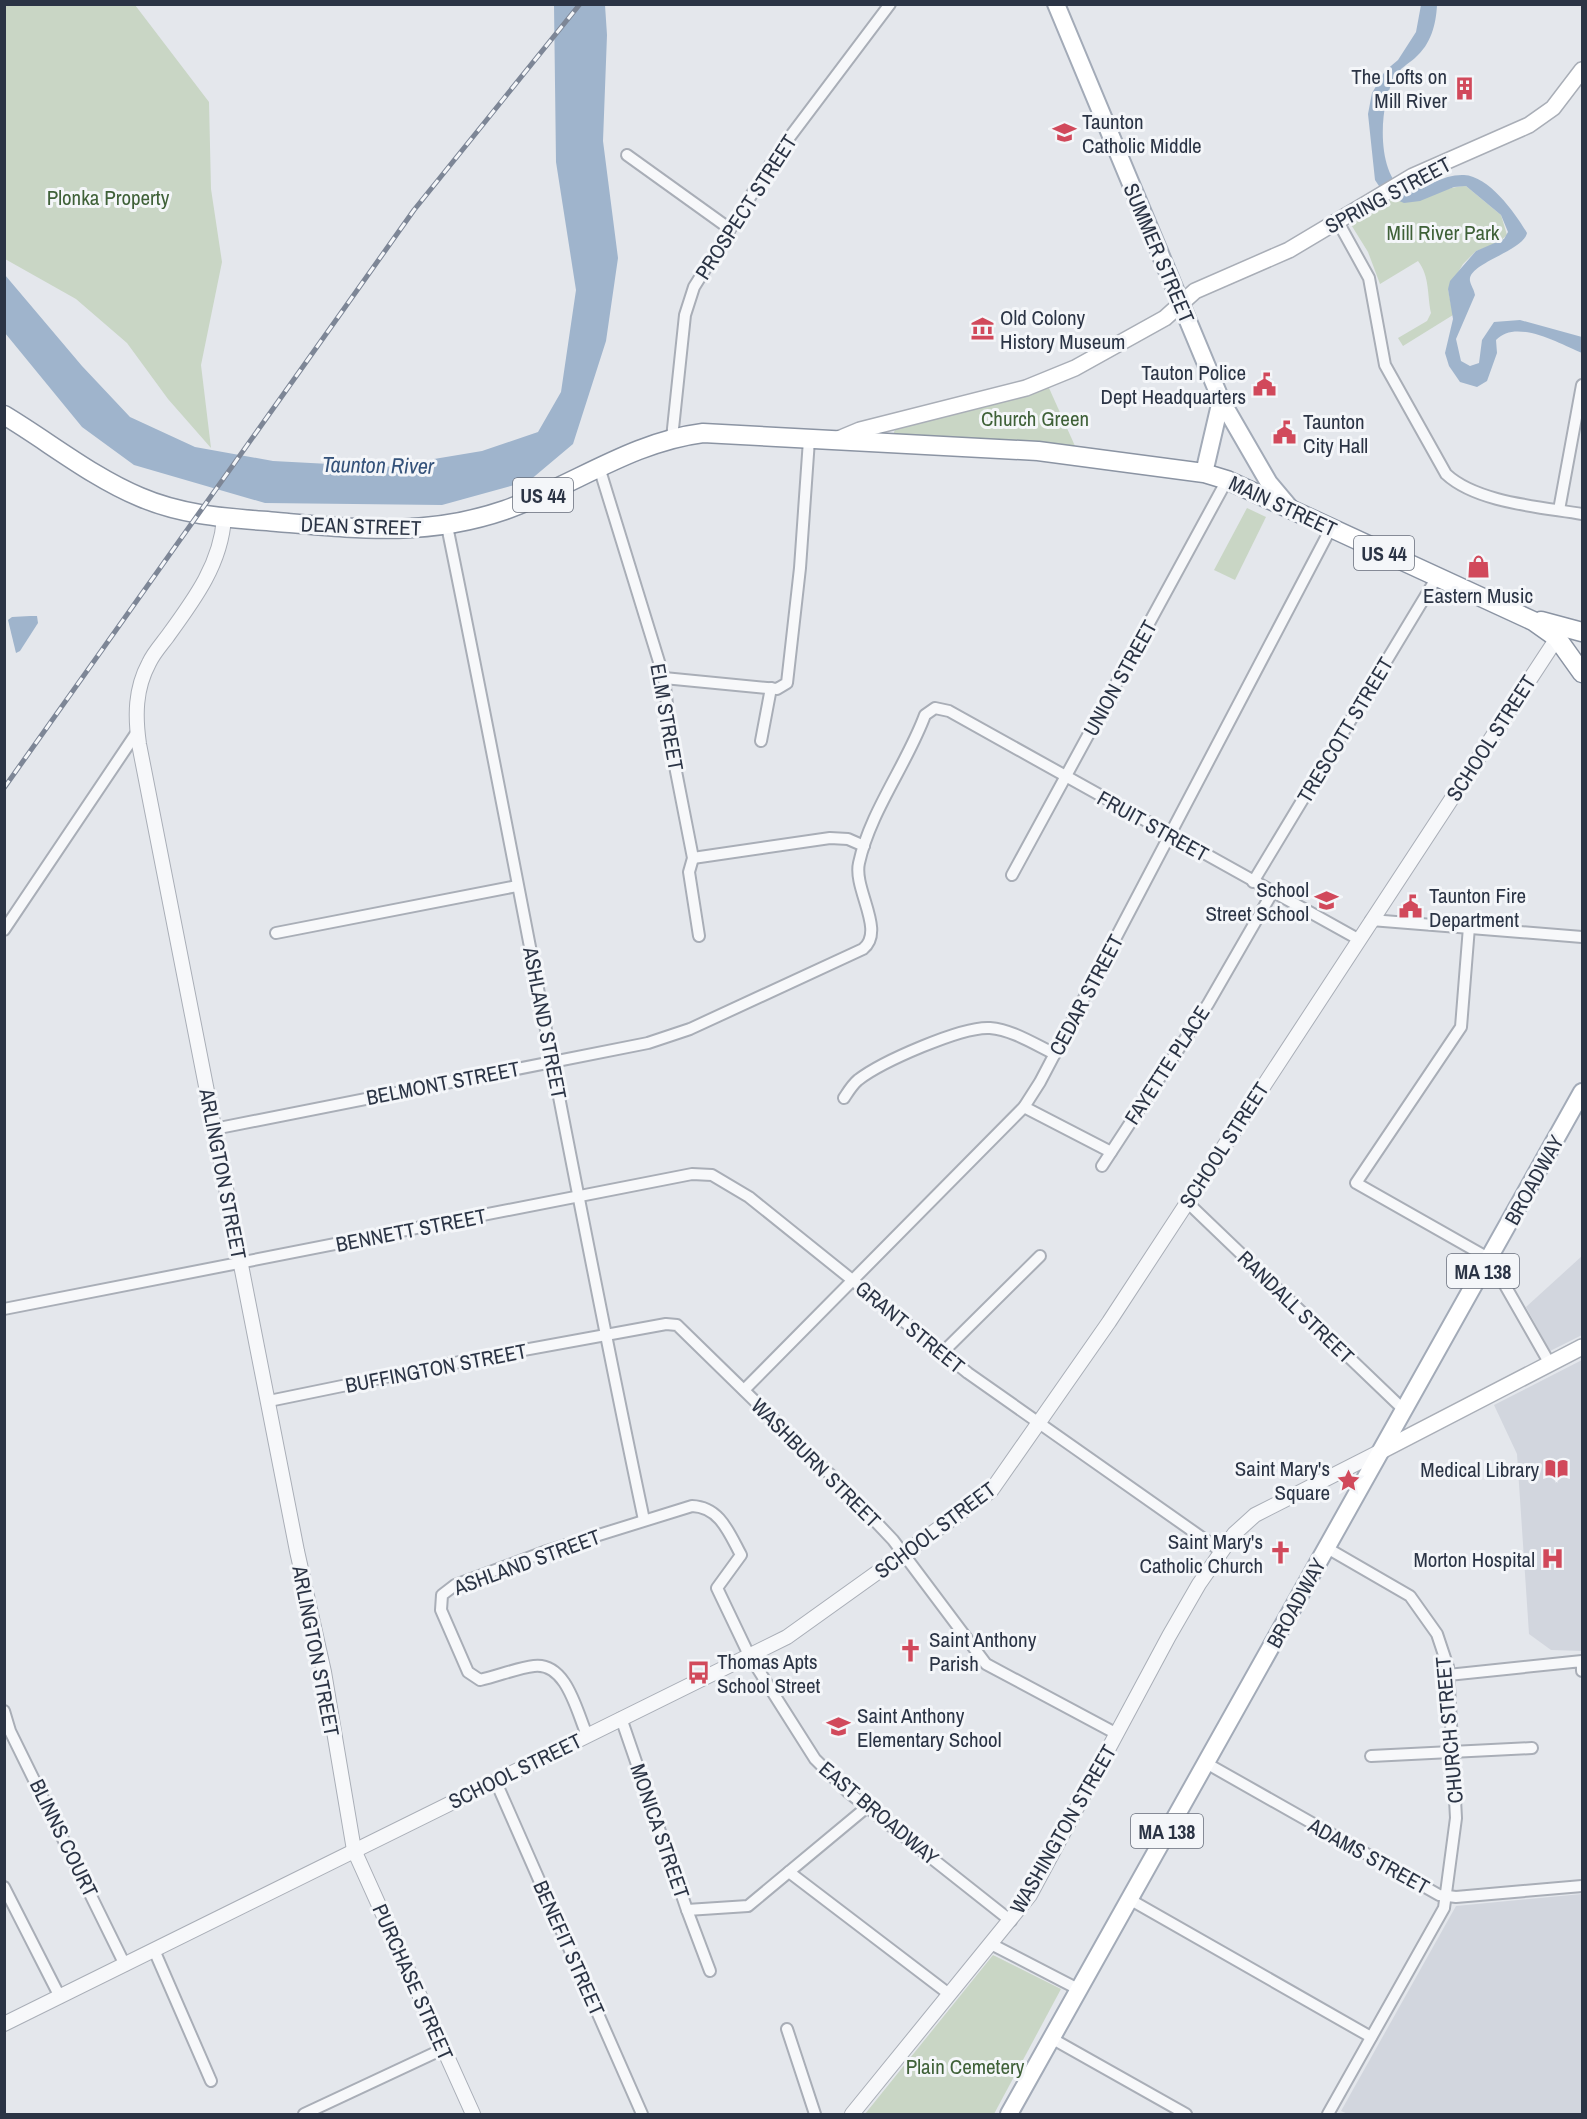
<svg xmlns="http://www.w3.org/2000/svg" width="1587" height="2119" viewBox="0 0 1587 2119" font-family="'Archivo Narrow',sans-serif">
	<rect width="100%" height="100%" fill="#e4e7ec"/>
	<!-- built -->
	<g fill="#d2d6de">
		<polygon points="1582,1256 1582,1335 1550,1351 1526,1307"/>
		<polygon points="1582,1360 1582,1651 1551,1650 1529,1634 1517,1454 1494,1405"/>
		<polygon points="1582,1894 1582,2114 1348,2114 1341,2111 1456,1906"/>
	</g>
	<!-- green -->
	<g fill="#c9d6c5">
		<polygon points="4,5 135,5 209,102 211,189 222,262 201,365 211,448 168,399 127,343 76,299 5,259"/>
		<path d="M1466,186L1501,215L1507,235L1498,243L1476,251L1463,264L1448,289L1453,315L1403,346L1398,338L1427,321L1431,313C1427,294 1430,277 1418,261L1380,284L1368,252L1350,223L1392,199C1417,208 1440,186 1466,186Z"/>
		<polygon points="1049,388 1075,446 894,434 894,432 896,428"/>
		<polygon points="1247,508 1266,517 1235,580 1214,570"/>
		<polygon points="993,1955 1061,1989 994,2114 865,2114"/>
	</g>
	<!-- water -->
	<g fill="#9fb4cc">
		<polygon points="554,5 605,5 607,35 603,141 618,258 606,341 573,444 529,481 442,505 265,503 134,465 82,427 5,333 5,275 82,366 130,417 195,447 273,461 386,467 482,451 538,432 561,392 576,290 556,162"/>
		<path d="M1421,5H1437C1436,25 1431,44 1415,58C1408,64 1400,68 1395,77C1379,103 1375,175 1406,192C1425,188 1444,174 1464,175C1489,176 1516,214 1527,233C1523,252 1467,263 1470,281C1471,286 1474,289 1475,295L1456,339L1461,361L1470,366L1479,363L1482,340L1494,322L1520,320L1582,337V353C1560,344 1516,318 1496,340L1497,353L1487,381L1477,387L1460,382L1449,366L1445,353L1453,319L1448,289L1450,281L1476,251L1504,239L1508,232L1501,215L1466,186L1454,187L1420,201L1404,203L1385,195L1375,180L1368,114L1372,93L1385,71L1398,60L1416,32Z"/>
		<polygon points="30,616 37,616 38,623 20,651 16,653 8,620 12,617"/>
	</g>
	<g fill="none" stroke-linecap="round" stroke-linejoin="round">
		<defs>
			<g id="minor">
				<polyline points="627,155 730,229"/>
				<path d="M1337,220L1369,278L1385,365L1446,474C1477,503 1542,507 1582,514"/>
				<polyline points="672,438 685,315 694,287 777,154 890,4"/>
				<polyline points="599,467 664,678 673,756 693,858 689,872 699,936"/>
				<polyline points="1559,510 1582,385"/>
				<path d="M447,526C515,857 574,1190 644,1520"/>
				<polyline points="664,678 777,689 787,683 800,568 809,440"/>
				<polyline points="761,741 771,688"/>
				<polyline points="693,858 830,838 848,839 864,846"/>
				<polyline points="1012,875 1227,480"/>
				<polyline points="1253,882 1437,577"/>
				<polyline points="1371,920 1582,937"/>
				<polyline points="1469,927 1461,1027 1356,1183 1490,1259 1550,1364"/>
				<polyline points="4,930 137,732"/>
				<polyline points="276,933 517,886"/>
				<path d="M844,1098C848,1092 852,1085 858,1080C881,1062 962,1026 990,1028C1013,1030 1034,1044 1055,1054"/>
				<polyline points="1024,1107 1111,1152"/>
				<path d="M214,1129L648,1043L690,1029L863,949C886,931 853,889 859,863C870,812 907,764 925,715L935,708L949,711L1358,939"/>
				<polyline points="1102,1166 1208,1004 1272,893"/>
				<polyline points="1187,1202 1405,1411"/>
				<polyline points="4,1309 692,1174 712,1175 749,1197 968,1373 1221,1551"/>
				<polyline points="942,1353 1040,1256"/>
				<polyline points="744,1390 1024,1107 1040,1082 1331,528"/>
				<polyline points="269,1401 469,1360 666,1324 677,1325 842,1486 893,1540 986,1664 1117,1734"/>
				<polyline points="1327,1548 1410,1596 1437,1634 1448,1667 1456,1818 1444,1908 1328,2114"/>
				<polyline points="1448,1675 1582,1661 1582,1671"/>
				<polyline points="4,1711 10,1731 125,1965"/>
				<polyline points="621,1718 687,1910 748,1906 867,1807"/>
				<path d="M587,1735C577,1713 567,1662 534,1666C517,1668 498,1676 480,1680L468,1672L441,1610L442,1595L455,1585L544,1552L692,1506C720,1507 729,1533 741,1555L717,1588L749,1655L815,1759L848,1792L1011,1921"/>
				<polyline points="1371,1756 1532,1748"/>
				<polyline points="1206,1763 1439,1895 1456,1897 1582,1886"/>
				<polyline points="496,1782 642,2114"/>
				<polyline points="789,1872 949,1994"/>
				<polyline points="4,1887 60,1997"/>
				<polyline points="1129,1899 1371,2037"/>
				<polyline points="687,1910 710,1971"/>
				<polyline points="991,1944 1078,1989"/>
				<polyline points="154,1950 211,2081"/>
				<polyline points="787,2029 815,2114"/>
				<polyline points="1051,2038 1186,2114"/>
				<polyline points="304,2114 443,2049"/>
			</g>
			<g id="tertiary">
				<path d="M224,518C221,564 194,600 167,637C161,645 153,654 149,663C135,689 135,716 139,744L297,1551L324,1672L354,1850L473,2114"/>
				<polyline points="4,2024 787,1637 991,1491 1109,1322 1557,638"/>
				<polyline points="852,2114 1030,1895 1169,1636 1199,1584 1234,1534 1255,1515 1381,1451"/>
			</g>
			<g id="secondary">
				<polyline points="836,440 860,430 1026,388 1075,368 1165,318 1195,291 1289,250 1413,176 1529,125 1553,108 1582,70"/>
				<polyline points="1383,1450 1582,1347"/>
			</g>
			<g id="primary">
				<polyline points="1056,4 1221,400 1269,483 1290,508"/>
				<polyline points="1204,473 1221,400"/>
				<polyline points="1009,2114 1582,1092"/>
			</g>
			<g id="trunk">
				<path d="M4,415C49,442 92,477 140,497C184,516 230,518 277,522C358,529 427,537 505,510C573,486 631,442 703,433L1038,451L1204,473L1227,480L1533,621L1557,638L1582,673"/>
				<polyline points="1541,621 1582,632"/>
			</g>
		</defs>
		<!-- minor casing -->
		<use href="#minor" stroke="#a9aeb7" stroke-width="14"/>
		<!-- tertiary casing -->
		<use href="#tertiary" stroke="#a9aeb7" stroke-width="16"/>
		<!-- secondary casing -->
		<use href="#secondary" stroke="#a9aeb7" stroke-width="18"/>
		<!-- primary casing -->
		<use href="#primary" stroke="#a3abb8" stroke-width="20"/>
		<!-- trunk casing -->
		<use href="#trunk" stroke="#8b94a3" stroke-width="21"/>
		<!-- minor -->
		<use href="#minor" stroke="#f7f8fa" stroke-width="10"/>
		<!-- tertiary -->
		<use href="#tertiary" stroke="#f7f8fa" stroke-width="14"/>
		<!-- secondary -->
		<use href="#secondary" stroke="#fff" stroke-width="15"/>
		<!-- primary -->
		<use href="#primary" stroke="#fff" stroke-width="16"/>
		<!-- trunk -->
		<use href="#trunk" stroke="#fff" stroke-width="18"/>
		<defs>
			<polyline id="rail" points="4,788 414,210 580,4"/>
		</defs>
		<!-- rail casing -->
		<use href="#rail" stroke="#7d8696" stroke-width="5"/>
		<!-- rail -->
		<use href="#rail" stroke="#f4f6f9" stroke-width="3" stroke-dasharray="9" stroke-linecap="butt"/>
	</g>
	<!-- icons -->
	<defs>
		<symbol id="building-bare" viewBox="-9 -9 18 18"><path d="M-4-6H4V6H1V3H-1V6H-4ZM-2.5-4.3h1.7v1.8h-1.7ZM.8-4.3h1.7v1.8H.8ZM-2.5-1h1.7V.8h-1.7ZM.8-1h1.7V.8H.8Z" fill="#d1495b" stroke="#f4f6f9" stroke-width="2.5" paint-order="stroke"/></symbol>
		<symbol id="school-bare" viewBox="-9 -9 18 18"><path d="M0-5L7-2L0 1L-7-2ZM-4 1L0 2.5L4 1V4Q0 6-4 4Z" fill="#d1495b" stroke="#f4f6f9" stroke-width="2.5" paint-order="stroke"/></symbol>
		<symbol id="museum-bare" viewBox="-9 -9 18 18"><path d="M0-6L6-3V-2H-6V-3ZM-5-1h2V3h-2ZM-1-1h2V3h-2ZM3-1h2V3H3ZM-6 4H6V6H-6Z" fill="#d1495b" stroke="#f4f6f9" stroke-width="2.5" paint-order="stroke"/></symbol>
		<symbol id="civic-bare" viewBox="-9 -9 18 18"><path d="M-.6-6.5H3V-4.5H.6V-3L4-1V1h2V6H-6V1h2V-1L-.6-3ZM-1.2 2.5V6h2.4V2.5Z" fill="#d1495b" stroke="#f4f6f9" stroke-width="2.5" paint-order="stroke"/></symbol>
		<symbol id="shop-bare" viewBox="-9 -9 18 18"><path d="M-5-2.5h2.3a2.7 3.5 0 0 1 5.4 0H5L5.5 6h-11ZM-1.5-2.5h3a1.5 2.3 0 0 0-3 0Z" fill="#d1495b" stroke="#f4f6f9" stroke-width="2.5" paint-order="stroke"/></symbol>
		<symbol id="library-bare" viewBox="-9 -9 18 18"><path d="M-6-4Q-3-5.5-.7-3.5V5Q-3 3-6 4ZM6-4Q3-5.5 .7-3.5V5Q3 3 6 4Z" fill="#d1495b" stroke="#f4f6f9" stroke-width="2.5" paint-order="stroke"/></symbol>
		<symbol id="sight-bare" viewBox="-9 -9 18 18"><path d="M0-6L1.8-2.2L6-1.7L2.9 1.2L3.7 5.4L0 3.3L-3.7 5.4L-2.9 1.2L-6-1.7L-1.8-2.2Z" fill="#d1495b" stroke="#f4f6f9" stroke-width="2.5" paint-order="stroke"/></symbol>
		<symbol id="church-bare" viewBox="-9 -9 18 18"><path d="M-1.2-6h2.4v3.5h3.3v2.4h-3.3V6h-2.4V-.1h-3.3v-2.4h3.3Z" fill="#d1495b" stroke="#f4f6f9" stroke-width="2.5" paint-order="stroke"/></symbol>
		<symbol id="hospital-bare" viewBox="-9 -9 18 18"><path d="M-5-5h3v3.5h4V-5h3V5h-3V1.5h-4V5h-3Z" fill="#d1495b" stroke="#f4f6f9" stroke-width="2.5" paint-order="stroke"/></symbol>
		<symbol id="bus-bare" viewBox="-9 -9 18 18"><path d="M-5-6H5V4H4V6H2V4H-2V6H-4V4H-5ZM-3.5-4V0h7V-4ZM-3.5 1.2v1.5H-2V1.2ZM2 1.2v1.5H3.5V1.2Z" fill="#d1495b" stroke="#f4f6f9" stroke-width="2.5" paint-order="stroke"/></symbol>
	</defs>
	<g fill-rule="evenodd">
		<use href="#building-bare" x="1448" y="72" width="33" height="33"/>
		<use href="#school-bare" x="1048" y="116" width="33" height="33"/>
		<use href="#museum-bare" x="966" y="312" width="33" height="33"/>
		<use href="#civic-bare" x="1248" y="368" width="33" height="33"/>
		<use href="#civic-bare" x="1268" y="416" width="33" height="33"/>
		<use href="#shop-bare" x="1462" y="550" width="33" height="33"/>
		<use href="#school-bare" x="1310" y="884" width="33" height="33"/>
		<use href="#civic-bare" x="1394" y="890" width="33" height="33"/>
		<use href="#library-bare" x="1540" y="1452" width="33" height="33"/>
		<use href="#sight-bare" x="1332" y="1464" width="33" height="33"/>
		<use href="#church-bare" x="1264" y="1536" width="33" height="33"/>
		<use href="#hospital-bare" x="1536" y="1542" width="33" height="33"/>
		<use href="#church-bare" x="894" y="1634" width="33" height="33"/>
		<use href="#bus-bare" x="682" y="1656" width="33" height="33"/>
		<use href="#school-bare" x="822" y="1710" width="33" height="33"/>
	</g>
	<g text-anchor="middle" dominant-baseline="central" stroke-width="6" stroke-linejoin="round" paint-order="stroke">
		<!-- shield labels -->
		<g fill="#f4f6f9" stroke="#676e7b" stroke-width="1.5">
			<rect x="513" y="478" width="60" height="34" rx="4.5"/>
			<rect x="1354" y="536" width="60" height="34" rx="4.5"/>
			<rect x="1447" y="1254" width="72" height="34" rx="4.5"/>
			<rect x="1131" y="1814" width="72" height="34" rx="4.5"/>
		</g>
		<g font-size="20" font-weight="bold" fill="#2b3445">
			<text x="543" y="495">US 44</text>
			<text x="1384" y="553">US 44</text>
			<text x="1483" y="1271">MA 138</text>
			<text x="1167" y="1831">MA 138</text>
		</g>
		<!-- poi labels -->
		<g font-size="21" fill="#2b3445" stroke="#f4f6f9" text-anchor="end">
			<text x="1447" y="76">The Lofts on<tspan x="1447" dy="24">Mill River</tspan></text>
			<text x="1082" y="121" text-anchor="start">Taunton<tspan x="1082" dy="24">Catholic Middle</tspan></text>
			<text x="1000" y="317" text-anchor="start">Old Colony<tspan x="1000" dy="24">History Museum</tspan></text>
			<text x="1246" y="372">Tauton Police<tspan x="1246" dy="24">Dept Headquarters</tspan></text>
			<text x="1303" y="421" text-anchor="start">Taunton<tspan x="1303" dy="24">City Hall</tspan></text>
			<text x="1478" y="595" text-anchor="middle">Eastern Music</text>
			<text x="1309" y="889">School<tspan x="1309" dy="24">Street School</tspan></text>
			<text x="1429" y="895" text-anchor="start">Taunton Fire<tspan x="1429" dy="24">Department</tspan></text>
			<text x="1330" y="1468">Saint Mary's<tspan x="1330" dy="24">Square</tspan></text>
			<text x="1539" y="1469">Medical Library</text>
			<text x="1263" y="1541">Saint Mary's<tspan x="1263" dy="24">Catholic Church</tspan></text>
			<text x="1535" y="1559">Morton Hospital</text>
			<text x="929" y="1639" text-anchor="start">Saint Anthony<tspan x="929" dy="24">Parish</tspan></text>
			<text x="717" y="1661" text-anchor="start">Thomas Apts<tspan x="717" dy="24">School Street</tspan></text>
			<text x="857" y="1715" text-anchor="start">Saint Anthony<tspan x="857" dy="24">Elementary School</tspan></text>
		</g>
		<!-- street labels -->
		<g font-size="21" fill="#2b3445" stroke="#f4f6f9">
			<text transform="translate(1388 195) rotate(-28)">SPRING STREET</text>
			<text transform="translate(746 207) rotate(-57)">PROSPECT STREET</text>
			<text transform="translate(1159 253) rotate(67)">SUMMER STREET</text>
			<text transform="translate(1283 506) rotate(25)">MAIN STREET</text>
			<text transform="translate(361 526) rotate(2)">DEAN STREET</text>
			<text transform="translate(1120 678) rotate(-61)">UNION STREET</text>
			<text transform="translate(667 717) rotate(80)">ELM STREET</text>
			<text transform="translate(1345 730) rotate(-59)">TRESCOTT STREET</text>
			<text transform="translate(1491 738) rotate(-57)">SCHOOL STREET</text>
			<text transform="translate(1153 826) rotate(29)">FRUIT STREET</text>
			<text transform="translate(1086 995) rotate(-62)">CEDAR STREET</text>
			<text transform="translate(545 1023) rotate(79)">ASHLAND STREET</text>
			<text transform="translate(1167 1065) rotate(-57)">FAYETTE PLACE</text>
			<text transform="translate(443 1083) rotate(-11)">BELMONT STREET</text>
			<text transform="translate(1224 1145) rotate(-57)">SCHOOL STREET</text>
			<text transform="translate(223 1174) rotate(79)">ARLINGTON STREET</text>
			<text transform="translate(1534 1180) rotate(-61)">BROADWAY</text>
			<text transform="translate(411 1230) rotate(-11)">BENNETT STREET</text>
			<text transform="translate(1296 1307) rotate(44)">RANDALL STREET</text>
			<text transform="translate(910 1327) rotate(39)">GRANT STREET</text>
			<text transform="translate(436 1368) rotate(-11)">BUFFINGTON STREET</text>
			<text transform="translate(816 1463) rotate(45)">WASHBURN STREET</text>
			<text transform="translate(935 1530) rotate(-37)">SCHOOL STREET</text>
			<text transform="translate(527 1562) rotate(-20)">ASHLAND STREET</text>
			<text transform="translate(1296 1603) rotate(-61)">BROADWAY</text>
			<text transform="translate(316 1651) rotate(79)">ARLINGTON STREET</text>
			<text transform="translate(1449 1730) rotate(-95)">CHURCH STREET</text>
			<text transform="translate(515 1771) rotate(-26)">SCHOOL STREET</text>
			<text transform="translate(879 1813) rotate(40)">EAST BROADWAY</text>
			<text transform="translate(1063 1829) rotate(-60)">WASHINGTON STREET</text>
			<text transform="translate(660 1831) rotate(71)">MONICA STREET</text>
			<text transform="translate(64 1838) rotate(64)">BLINNS COURT</text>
			<text transform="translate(1369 1856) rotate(29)">ADAMS STREET</text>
			<text transform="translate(569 1948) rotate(66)">BENEFIT STREET</text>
			<text transform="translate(413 1982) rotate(66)">PURCHASE STREET</text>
		</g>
		<!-- park labels -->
		<g font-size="21" fill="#3f6138" stroke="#f4f6f9">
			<text x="108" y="197">Plonka Property</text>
			<text x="1443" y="232">Mill River Park</text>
			<text x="1035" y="418">Church Green</text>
			<text x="965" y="2066">Plain Cemetery</text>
		</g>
		<!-- water labels -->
		<g font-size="22" font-style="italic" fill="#34527a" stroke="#f4f6f9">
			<text transform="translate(378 465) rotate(1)">Taunton River</text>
		</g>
	</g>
	<!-- border -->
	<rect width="1587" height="2119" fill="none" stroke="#2b3445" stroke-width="12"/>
</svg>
